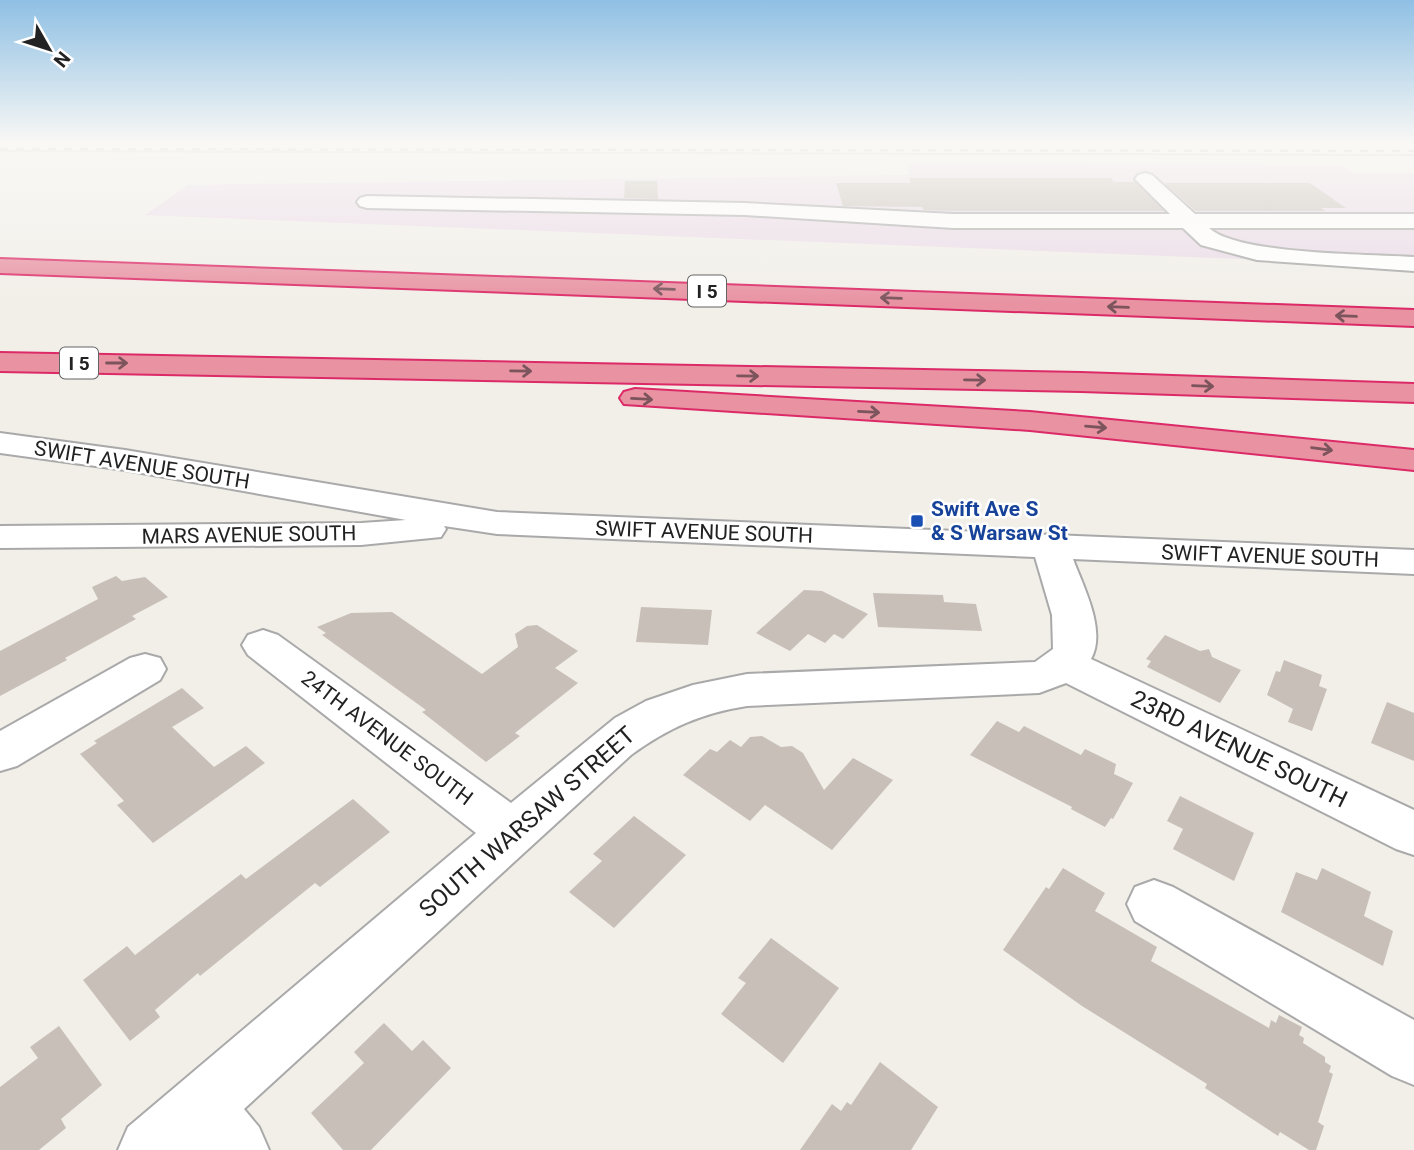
<svg xmlns="http://www.w3.org/2000/svg" width="1414" height="1150" viewBox="0 0 1414 1150" font-family="Roboto,sans-serif">
	<rect width="100%" height="100%" fill="#f2efe9"/>
	<!-- industrial -->
	<polygon fill="#ebdbe8" points="907,163 1342,165 1352,173 1414,173 1414,266 145,215 188,185 909,175"/>
	<!-- building -->
	<g fill="#c7bfb8">
		<polygon points="909,178 1111,178 1114,182 1135,182 1164,211 953,211 924,210 922,207 843,206 836,183 911,183"/>
		<polygon points="625,181 657,181 658,199 624,198"/>
		<polygon points="1164,183 1310,183 1346,208 1321,208 1325,211 1196,211"/>
		<polygon points="116,576 122,581 145,577 168,597 132,616 136,619 65,658 67,660 0,696 0,651 98,599 92,587"/>
		<polygon points="804,590 822,591 868,614 843,639 834,634 825,643 808,634 790,651 756,633"/>
		<polygon points="873,593 943,595 944,602 976,604 982,631 878,627"/>
		<polygon points="641,607 712,610 708,645 636,642"/>
		<polygon points="392,612 482,674 518,647 515,634 527,626 537,625 578,651 555,668 578,683 515,733 520,736 486,762 422,712 426,710 322,635 326,633 317,627 351,613"/>
		<polygon points="1165,635 1200,651 1209,649 1212,657 1241,670 1220,703 1147,667 1151,661 1146,659"/>
		<polygon points="1284,660 1322,675 1319,686 1327,689 1312,731 1288,722 1293,709 1267,695 1276,671 1280,672"/>
		<polygon points="182,688 204,708 172,727 214,767 246,746 265,763 153,843 117,805 124,801 80,754 97,743 94,741"/>
		<polygon points="1387,702 1414,713 1414,761 1371,743"/>
		<polygon points="997,721 1019,732 1024,726 1081,755 1085,749 1116,764 1114,774 1133,783 1113,819 1111,818 1105,827 1071,809 1072,807 970,755"/>
		<polygon points="762,736 781,747 792,746 803,753 824,790 853,758 893,780 832,850 765,805 750,821 683,775 710,749 717,752 730,740 741,747 750,737"/>
		<polygon points="1180,796 1254,833 1234,881 1173,849 1183,829 1167,821"/>
		<polygon points="353,799 390,832 320,887 315,883 200,976 198,973 155,1010 160,1017 130,1041 83,980 127,946 135,955 241,874 246,879"/>
		<polygon points="634,816 686,855 614,928 569,892 602,861 593,854"/>
		<polygon points="1063,868 1105,893 1095,911 1157,947 1151,961 1269,1028 1271,1020 1276,1023 1279,1015 1302,1027 1299,1035 1304,1038 1303,1043 1325,1057 1325,1062 1331,1066 1329,1072 1333,1074 1318,1122 1324,1126 1316,1150 1309,1150 1280,1132 1278,1136 1205,1088 1207,1084 1082,1006 1003,950 1046,887 1049,889"/>
		<polygon points="1322,868 1371,892 1364,916 1393,931 1383,966 1281,912 1296,872 1317,880"/>
		<polygon points="771,938 839,988 783,1063 721,1014 746,983 738,978"/>
		<polygon points="384,1023 412,1051 423,1040 451,1068 371,1150 343,1150 311,1113 364,1063 354,1052"/>
		<polygon points="59,1026 102,1085 61,1119 66,1128 39,1150 0,1150 0,1087 38,1058 30,1047"/>
		<polygon points="880,1062 938,1107 911,1150 800,1150 832,1104 841,1111 847,1102 851,1105"/>
	</g>
	<g fill="none" stroke-linecap="round" stroke-linejoin="round">
		<defs>
			<g id="minor">
				<polygon points="0,143 1414,143 1414,154 0,150"/>
				<path d="M1145,173L1152,175L1195,214H1414V228H1209C1238,255 1370,254 1414,257V271L1257,260L1201,245L1183,228H953L745,215L367,208L360,206L357,202L360,198L367,196L745,203L953,214H1170L1135,179L1138,175Z"/>
				<path d="M0,433L125,450L497,512L1414,550V574L1073,559C1083,586 1107,631 1091,659L1414,810V855L1396,849L1066,683L1039,693L747,706C702,713 668,728 631,755L244,1109L259,1127L269,1150H118L128,1127L476,833L248,655L242,645L248,635L263,630L278,635L511,803L615,718L646,701L693,685L747,674L1035,662L1053,649L1052,615L1035,557L497,534L444,526L446,529L441,537L361,545L0,548V526L361,523L406,520L125,470L0,453Z"/>
				<polygon points="145,654 160,658 166,669 160,680 17,766 0,771 0,731 130,658"/>
				<polygon points="1154,880 1173,887 1414,1020 1414,1085 1392,1076 1135,921 1127,904 1135,887"/>
			</g>
			<g id="highway">
				<polygon points="0,259 1414,310 1414,326 0,273"/>
				<polygon points="0,353 1081,373 1414,384 1414,402 1081,391 0,371"/>
				<polygon points="635,389 1030,412 1414,450 1414,470 1030,430 624,404 620,398 624,392"/>
			</g>
		</defs>
		<!-- minor casing -->
		<use href="#minor" stroke="#a9a9a9" stroke-width="4"/>
		<!-- highway casing -->
		<use href="#highway" stroke="#dc2a67" stroke-width="4"/>
		<!-- minor -->
		<use href="#minor" fill="#fff" fill-rule="evenodd"/>
		<!-- highway -->
		<use href="#highway" fill="#e892a2" fill-rule="evenodd"/>
		<!-- rail -->
		<polyline stroke="#707070" stroke-width="2.5" stroke-dasharray="8 8" stroke-linecap="butt" points="0,149 1414,151"/>
	</g>
	<!-- one-way arrows -->
	<defs><path id="oneway-shaft" d="M-6 0H5M1.5-3L5.5 0L1.5 3" fill="none" stroke-width="1.6" stroke-linecap="round" stroke-linejoin="round" transform="scale(1.75)"/></defs>
	<g stroke="#7b545c">
		<use href="#oneway-shaft" transform="translate(664 289) rotate(-178)"/>
		<use href="#oneway-shaft" transform="translate(891 298) rotate(-178)"/>
		<use href="#oneway-shaft" transform="translate(1118 307) rotate(-178)"/>
		<use href="#oneway-shaft" transform="translate(1346 316) rotate(-178)"/>
		<use href="#oneway-shaft" transform="translate(117 363)"/>
		<use href="#oneway-shaft" transform="translate(521 371) rotate(1)"/>
		<use href="#oneway-shaft" transform="translate(748 376) rotate(1)"/>
		<use href="#oneway-shaft" transform="translate(975 380) rotate(1)"/>
		<use href="#oneway-shaft" transform="translate(1203 386) rotate(2)"/>
		<use href="#oneway-shaft" transform="translate(642 399) rotate(3)"/>
		<use href="#oneway-shaft" transform="translate(869 412) rotate(3)"/>
		<use href="#oneway-shaft" transform="translate(1096 427) rotate(5)"/>
		<use href="#oneway-shaft" transform="translate(1322 449) rotate(7)"/>
	</g>
	<!-- sky -->
	<linearGradient id="sky" x2="0" y2="1"><stop stop-color="#8fc0e4"/><stop offset="0.47" stop-color="#f9f8f5"/><stop offset="1" stop-color="#f9f8f5" stop-opacity="0"/></linearGradient>
	<rect width="1414" height="304" fill="url(#sky)"/>
	<!-- markers -->
	<rect fill="#1a4fb4" stroke="#fff" stroke-width="2.5" x="910" y="514" width="14" height="14" rx="3.5"/>
	<g text-anchor="middle" dominant-baseline="central" stroke-width="5" stroke-linejoin="round" paint-order="stroke">
		<!-- shield labels -->
		<g fill="#fff" stroke="#646464" stroke-width="2">
			<rect x="688" y="275.5" width="38" height="31" rx="5"/>
			<rect x="60" y="347.5" width="38" height="31" rx="5"/>
		</g>
		<g font-size="19" font-weight="bold" fill="#222">
			<text x="707" y="291">I 5</text>
			<text x="79" y="363">I 5</text>
		</g>
		<!-- street labels -->
		<g font-size="21" fill="#222" stroke="#fff">
			<text transform="translate(142 465) rotate(9)">SWIFT AVENUE SOUTH</text>
			<text transform="translate(704 532) rotate(2)">SWIFT AVENUE SOUTH</text>
			<text transform="translate(249 535) rotate(-1)">MARS AVENUE SOUTH</text>
			<text transform="translate(1270 556) rotate(2)">SWIFT AVENUE SOUTH</text>
			<text transform="translate(387 738) rotate(37)">24TH AVENUE SOUTH</text>
		</g>
		<!-- transit labels -->
		<g font-size="21" font-weight="bold" fill="#164399" stroke="#fff" text-anchor="start">
			<text x="931" y="509">Swift Ave S<tspan x="931" dy="24">&amp; S Warsaw St</tspan></text>
		</g>
		<!-- near-street labels -->
		<g font-size="24" fill="#222" stroke="#fff">
			<text transform="translate(1239 749) rotate(26)">23RD AVENUE SOUTH</text>
			<text transform="translate(527 822) rotate(-41)">SOUTH WARSAW STREET</text>
		</g>
	</g>
	<!-- north arrow -->
	<g transform="translate(49 49) rotate(129)" stroke="#ffffff" stroke-width="5" paint-order="stroke">
	<path d="M0-5L12 26L0 18L-12 26Z" fill="#222222"/>
	<text y="-10" font-size="19" font-weight="bold" text-anchor="middle" fill="#222222">N</text>
	</g>
</svg>
